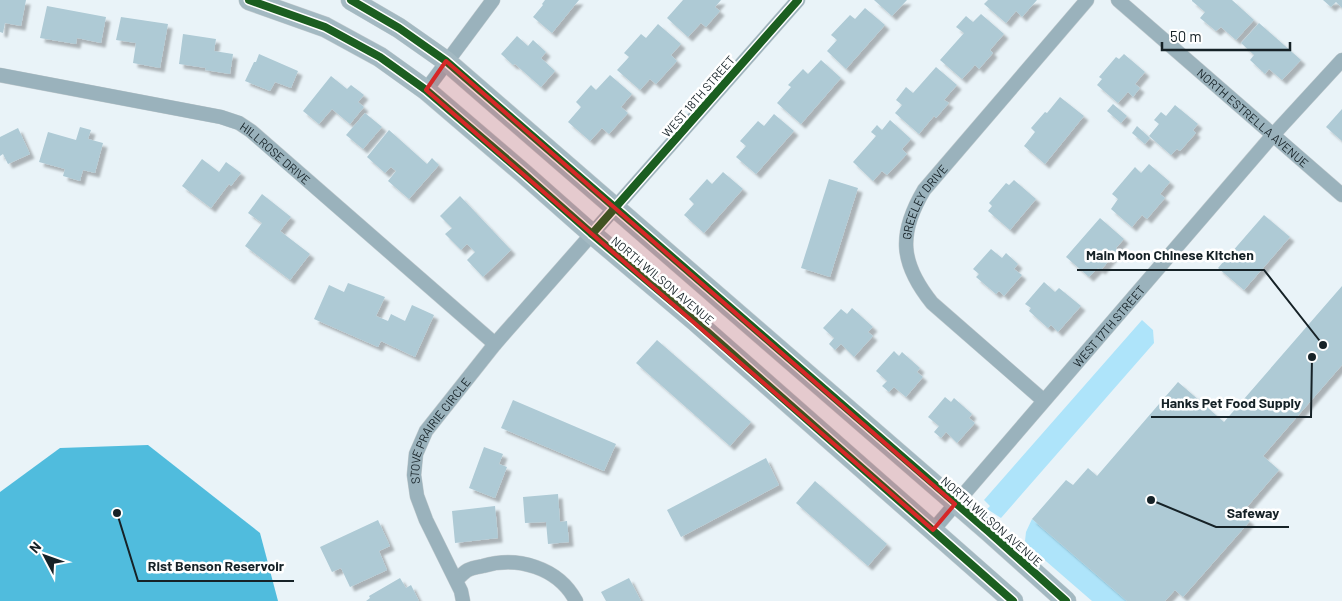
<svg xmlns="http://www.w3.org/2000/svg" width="1342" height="601" viewBox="0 0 1342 601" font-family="Barlow,sans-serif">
	<defs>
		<filter id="shadow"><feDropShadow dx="4.5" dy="4.5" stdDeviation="1" flood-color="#0004"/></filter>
	</defs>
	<rect width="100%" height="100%" fill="#e9f3f8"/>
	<!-- green -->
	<g fill="#aee4fa">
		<polygon points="1142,320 1153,330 1154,343 1001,518 987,509 990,506 984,500"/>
		<polygon points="1032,519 1127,601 1092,601 1032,549 1025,541 1026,532"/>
	</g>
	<!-- water -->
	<polygon fill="#50bcdd" points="148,445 260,533 278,601 0,601 0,492 60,448"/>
	<!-- building -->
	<g fill="#aecad5" filter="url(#shadow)">
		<polygon points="0,0 26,0 21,26 5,23 3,33 0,32"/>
		<polygon points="545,0 579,0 552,33 533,17 543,5 542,4"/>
		<polygon points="683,0 721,0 715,7 720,11 706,27 701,23 688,37 667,18"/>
		<polygon points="874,0 907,0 892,16"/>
		<polygon points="988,0 1037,0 1022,17 1016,11 1006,23 984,4"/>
		<polygon points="1192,0 1232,0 1254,20 1236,40 1221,27 1216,31 1200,18 1205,12 1192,1"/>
		<polygon points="1323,0 1342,0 1342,8 1336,2 1331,7"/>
		<polygon points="47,6 106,17 101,43 77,38 76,44 40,38"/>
		<polygon points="865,8 885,25 846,69 827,51 837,40 831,35 850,15 855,19"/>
		<polygon points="981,14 1004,34 990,50 993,53 979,69 975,65 962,79 940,60 964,33 956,27 966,16 973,22"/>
		<polygon points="121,17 168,24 160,68 133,63 136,43 116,40"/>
		<polygon points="1259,23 1301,60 1282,80 1269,69 1265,74 1250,60 1254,55 1241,43"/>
		<polygon points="658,24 681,44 671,55 677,61 656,84 650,79 640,90 617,70 629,57 624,53 641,34 646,38"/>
		<polygon points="183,34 216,39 214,51 233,54 230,74 205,70 206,68 179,64"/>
		<polygon points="517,36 528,46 533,40 546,52 541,58 555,71 541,87 515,64 513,65 501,54"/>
		<polygon points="259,54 298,71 291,88 275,82 270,91 245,81 254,62 256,62"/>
		<polygon points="1124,54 1145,72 1135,84 1140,88 1133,97 1128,92 1118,103 1097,85 1102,79 1099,77 1116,57 1119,59"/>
		<polygon points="821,60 841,78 801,124 777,103 791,87 788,85 803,69 808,74"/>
		<polygon points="936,67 957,85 944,100 949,103 936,118 934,116 919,134 895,113 902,105 896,100 906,87 913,93"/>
		<polygon points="610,75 632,94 621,107 628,113 609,134 602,128 590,141 568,122 581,107 576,102 591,85 596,90"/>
		<polygon points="331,76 347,89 351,85 364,95 358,102 364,107 350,124 332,109 319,124 303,111"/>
		<polygon points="1060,97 1084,116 1045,164 1024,146 1035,132 1031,128 1045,112 1047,113"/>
		<polygon points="1113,104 1127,116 1121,123 1107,111"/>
		<polygon points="1175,105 1198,124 1193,130 1196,133 1180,151 1177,149 1171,155 1149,136 1159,124 1154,120 1161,112 1166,116"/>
		<polygon points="1342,109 1342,141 1326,127"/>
		<polygon points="365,113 382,127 363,149 346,135"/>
		<polygon points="774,114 794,131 756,174 736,157 746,146 740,141 758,121 764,126"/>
		<polygon points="890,120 911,139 902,149 907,154 887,175 882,171 873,181 853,162 876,136 871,132 877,125 882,130"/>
		<polygon points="1137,126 1150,138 1145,144 1132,133"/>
		<polygon points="80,127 91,130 88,139 103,143 95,173 83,170 80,181 63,176 65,169 39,162 48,132 76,140"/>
		<polygon points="18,128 30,154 8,164 3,154 0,156 0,137"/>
		<polygon points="389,130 427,164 432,158 439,165 409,199 388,181 396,171 391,167 385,173 367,157"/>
		<polygon points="202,159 219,172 226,162 241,173 231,186 229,184 211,208 182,186"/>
		<polygon points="1149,164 1170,182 1160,194 1165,198 1147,219 1142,215 1132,227 1111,209 1118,199 1112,194 1135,167 1141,173"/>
		<polygon points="723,172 743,189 704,233 684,215 694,204 689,199 707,179 712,184"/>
		<polygon points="829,179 858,188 830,277 801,268"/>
		<polygon points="1014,180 1036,199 1010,230 988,211 992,206 989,203 1006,183 1009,185"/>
		<polygon points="262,194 291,217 280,231 310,254 290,280 245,246 262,223 248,213"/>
		<polygon points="460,196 511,250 483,277 467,260 475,252 467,244 461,250 445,234 452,228 440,216"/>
		<polygon points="1264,215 1290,237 1244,290 1218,268"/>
		<polygon points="1100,218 1124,239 1116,248 1118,250 1101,270 1098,268 1089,277 1066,257"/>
		<polygon points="991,249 1002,258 1006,253 1018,264 1014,269 1022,275 1004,296 999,291 996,294 976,277 979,274 973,269"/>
		<polygon points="1044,282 1055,292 1059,288 1081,306 1058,332 1051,325 1048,328 1029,311 1031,308 1025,304"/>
		<polygon points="348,283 385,297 376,316 388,321 391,314 405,321 412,305 434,315 415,357 381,341 378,347 314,319 329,285 344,292"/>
		<polygon points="1342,286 1342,365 1263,456 1279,470 1241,514 1250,521 1183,597 1175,590 1165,601 1127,601 1032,519 1066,480 1073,485 1088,468 1097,476 1178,382 1224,422"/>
		<polygon points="852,308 873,327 868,332 873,336 854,357 841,344 835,350 829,344 834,338 823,328 841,309 847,314"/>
		<polygon points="657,340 751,422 730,446 636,363"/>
		<polygon points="894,351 899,356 902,352 920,368 917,372 923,377 906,397 894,387 889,392 882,386 887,381 876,371"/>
		<polygon points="945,397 951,402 954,398 972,414 969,418 975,423 957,443 946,432 941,438 934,432 939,426 928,417"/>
		<polygon points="513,400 616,444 604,471 501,428"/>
		<polygon points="484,447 503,454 499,464 507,467 495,498 469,488"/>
		<polygon points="766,458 779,485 681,537 667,510"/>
		<polygon points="815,481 887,544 868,566 796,503"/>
		<polygon points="558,494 560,522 567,521 569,542 548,544 546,522 525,523 523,497"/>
		<polygon points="495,506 498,538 455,543 452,511"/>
		<polygon points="378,520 390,546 379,551 387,570 350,587 341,568 332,572 320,547"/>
		<polygon points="400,578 406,588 411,585 419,601 366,601 370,598 369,596"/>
		<polygon points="629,578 641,601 606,601 601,592"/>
	</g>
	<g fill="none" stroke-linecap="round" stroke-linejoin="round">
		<defs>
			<g id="street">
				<path id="s1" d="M1118,0L1342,195"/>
				<path id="s2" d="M0,75L221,117L239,123L251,131L495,344"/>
				<polyline points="426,90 493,0"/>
				<path id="s3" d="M1043,400L932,303C900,263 898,234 924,190L1087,0"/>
				<path id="s4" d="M933,530L1273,135L1342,60"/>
				<path d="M456,580C460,577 464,572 468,570C472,568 478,567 483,566C517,556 558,567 576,601"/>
				<path id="s5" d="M463,601L461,591L426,520L417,496L414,475L416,454L426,431L495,344L798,0"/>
			</g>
			<g id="secondary">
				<polyline points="249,0 325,27 380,57 426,90 523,173 592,234 695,321 1013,601"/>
				<polyline points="351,0 399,28 446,61 988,531 1066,601"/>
			</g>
		</defs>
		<!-- street casing -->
		<use href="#street" stroke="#c5cdd1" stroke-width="15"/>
		<!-- secondary casing -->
		<use href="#secondary" stroke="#c5cdd1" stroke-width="21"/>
		<!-- street -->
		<use href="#street" stroke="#9ab2bc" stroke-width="14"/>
		<!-- secondary -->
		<use href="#secondary" stroke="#a3b9c2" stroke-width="20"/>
		<defs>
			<g id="cycleway">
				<polyline points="249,0 325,27 380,57 426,90 523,173 592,234 695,321 1013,601"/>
				<polyline points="351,0 399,28 446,61 988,531 1066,601"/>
				<polyline points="592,234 798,0"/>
			</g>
		</defs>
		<!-- cycleway casing -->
		<use href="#cycleway" stroke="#fff" stroke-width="11"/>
		<!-- cycleway -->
		<use href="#cycleway" stroke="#1b5e20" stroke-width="8"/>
	</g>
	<!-- marked area -->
	<path fill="#d62828" fill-opacity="0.2" stroke="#d62828" stroke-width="4" stroke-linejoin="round" d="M446,61L955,504L933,530L426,90Z"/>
	<g text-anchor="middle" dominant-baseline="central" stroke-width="5" stroke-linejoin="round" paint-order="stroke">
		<!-- street labels -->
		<g font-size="12" fill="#162227" stroke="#fff">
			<text transform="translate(698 96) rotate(-49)">WEST 18TH STREET</text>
			<text stroke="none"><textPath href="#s1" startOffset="179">NORTH ESTRELLA AVENUE</textPath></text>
			<text stroke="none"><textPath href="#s2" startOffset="291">HILLROSE DRIVE</textPath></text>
			<text stroke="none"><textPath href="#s3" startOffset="260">GREELEY DRIVE</textPath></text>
			<text transform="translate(663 280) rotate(40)">NORTH WILSON AVENUE</text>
			<text stroke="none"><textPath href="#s4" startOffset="269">WEST 17TH STREET</textPath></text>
			<text stroke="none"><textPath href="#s5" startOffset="188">STOVE PRAIRIE CIRCLE</textPath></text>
			<text transform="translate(992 521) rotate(41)">NORTH WILSON AVENUE</text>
		</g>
	</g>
	<!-- callouts -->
	<path fill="none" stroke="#162227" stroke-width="2" d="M1323 345L1264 270H1077M1312 357L1311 417H1151M1151 500L1216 527H1289M117 513L138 581H294"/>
	<g fill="#162227" stroke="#fff" stroke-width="2">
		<circle cx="1323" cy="345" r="5"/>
		<circle cx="1312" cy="357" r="5"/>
		<circle cx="1151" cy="500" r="5"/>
		<circle cx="117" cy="513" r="5"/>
	</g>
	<g font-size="14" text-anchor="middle" font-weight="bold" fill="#162227" stroke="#fff" stroke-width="5" stroke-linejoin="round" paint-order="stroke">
		<text x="1170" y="260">Main Moon Chinese Kitchen</text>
		<text x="1231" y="408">Hanks Pet Food Supply</text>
		<text x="1253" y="518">Safeway</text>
		<text x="216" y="571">Rist Benson Reservoir</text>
	</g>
	<!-- north arrow -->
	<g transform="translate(45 556) rotate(311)" stroke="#ffffff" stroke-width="4" paint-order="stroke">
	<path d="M0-4L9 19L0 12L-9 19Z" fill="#162227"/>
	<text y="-8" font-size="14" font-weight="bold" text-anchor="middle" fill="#162227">N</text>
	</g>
	<!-- scale -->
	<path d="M1162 42v8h128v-8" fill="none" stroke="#162227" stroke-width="2.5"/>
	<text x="1170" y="42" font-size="15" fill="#162227" stroke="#ffffff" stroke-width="4" paint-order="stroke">50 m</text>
</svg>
